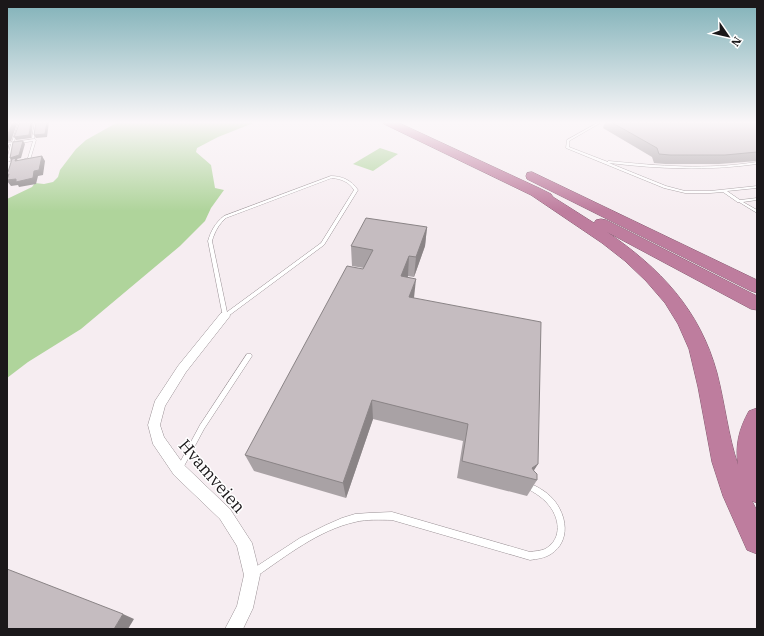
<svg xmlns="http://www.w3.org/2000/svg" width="764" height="636" viewBox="0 0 764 636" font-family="'IBM Plex Serif',serif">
	<rect width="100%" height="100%" fill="#f6edf1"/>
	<!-- green -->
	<g fill="#afd49b">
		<polygon points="118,122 256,122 218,137 197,148 196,152 211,165 215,188 224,190 211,208 205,221 180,246 81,329 28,362 7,378 7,199 32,187 35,183 44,184 53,182 58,177 60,170 76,149 86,140"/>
		<polygon points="380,148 398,154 373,171 353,164"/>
	</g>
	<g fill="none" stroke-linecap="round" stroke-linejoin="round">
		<defs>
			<g id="lane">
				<polygon points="19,122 21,122 14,141 12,142"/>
				<polygon points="35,122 37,122 34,138 33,139 32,138"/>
				<path d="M599,122H602L569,141V147L608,162V161H609C660,166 706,170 757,162V164C707,171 659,169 609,163L666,186L685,191H710L757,186V188L727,191L740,200L757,198V200L743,202L757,210V213L739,202H737L736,201L723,192L710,193H685L664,188L566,148L567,140Z"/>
				<polygon points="35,139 36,140 30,160 24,161 22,160 28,158 33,141 14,144 10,161 7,162 7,159 11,144 7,145 7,143"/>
				<path d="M331,176C342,176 351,180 358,190L324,245L227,317H223L208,241C211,231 215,223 224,216ZM332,178C342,179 349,182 354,190L321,243L227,312L212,241C215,231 219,224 226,218Z"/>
				<polygon points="247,354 251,354 252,356 204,429 182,470 180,471 178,470 177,468 178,466 200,425"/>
				<path d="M527,482C536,486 546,491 553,499C567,515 571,541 551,554C545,558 537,559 530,560L392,520C380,520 367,519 355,522C319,530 286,556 257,576L254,577L251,576L250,573L251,570L300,538L326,525L342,518L355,514L369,513L392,512L530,552C535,551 540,551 545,549C563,539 560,517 547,503C541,496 533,492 525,487L524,485L525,483Z"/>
			</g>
			<g id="street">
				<polygon points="7,161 14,163 10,177 7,179"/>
				<polygon points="225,312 229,313 230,316 186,372 165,406 160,425 164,437 184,465 230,509 252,543 260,575 253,608 243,629 225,629 237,606 244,575 237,546 220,519 174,475 153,444 148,425 155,401 178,366 221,313"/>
			</g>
			<g id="highway">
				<path d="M383,122H397L539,188L551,194L553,197L594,223L596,220L601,219L606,220L757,296V310L751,309L607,232C660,268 700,310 717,373C725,404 728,435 738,465C735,445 739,429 749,411L757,408V503L752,501L757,511V554L747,550L723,496L712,462L698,387L689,349L678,324L665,303L646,281L625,261L602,243L531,195L384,124Z"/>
				<polygon points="532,172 757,280 757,293 751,291 527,179 526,176 527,173"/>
			</g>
		</defs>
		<!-- lane casing -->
		<use href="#lane" stroke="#9a9195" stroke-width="1"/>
		<!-- street casing -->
		<use href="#street" stroke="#9a9195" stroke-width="1"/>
		<!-- highway casing -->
		<use href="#highway" stroke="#855a70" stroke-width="1"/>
		<!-- lane -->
		<use href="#lane" fill="#fff" fill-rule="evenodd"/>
		<!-- street -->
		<use href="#street" fill="#fff" fill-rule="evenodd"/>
		<!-- highway -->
		<use href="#highway" fill="#be7d9e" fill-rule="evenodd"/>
	</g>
	<!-- wall -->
	<g fill="#a9a2a5">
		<polygon points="605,122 757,122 757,161 719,164 665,164 654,163 652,157 603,128"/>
		<polygon points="427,227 425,246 414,277 408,276 407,277 414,298 538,464 533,471 537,480 527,496 457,478 463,441 373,419 346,498 254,471 245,455 364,268 352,266 351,246"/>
	</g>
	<!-- shaded-wall -->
	<g fill="#8a8486">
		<polygon points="13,122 15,122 17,124 11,141 7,142 7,136"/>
		<polygon points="31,122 33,122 31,138 16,140 14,137"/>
		<polygon points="47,122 49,122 47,137 36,138 34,135"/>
		<polygon points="23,141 25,144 21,158 17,159 20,164 12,161 10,158"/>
		<polygon points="7,143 9,146 7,153"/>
		<polygon points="42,156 45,161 43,175 38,176 36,184 19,187 18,185 11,186 7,181 7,175 34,171"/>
		<polygon points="427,227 425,246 414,277 416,257"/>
		<polygon points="409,256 408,276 400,296 401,276"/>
		<polygon points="416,279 414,298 409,297"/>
		<polygon points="372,400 373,419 346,498 343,483"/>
		<polygon points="538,464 529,478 532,468"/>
		<polygon points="123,614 134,619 128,629 114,629"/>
	</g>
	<!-- building -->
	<g fill="#c5bcc0" stroke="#8a8486">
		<polygon points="7,122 13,122 7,136"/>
		<polygon points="20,122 31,122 29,135 14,137"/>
		<polygon points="36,122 47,122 45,134 34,135"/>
		<polygon points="611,122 757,122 757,152 725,155 670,155 659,154 657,148"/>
		<polygon points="23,141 19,155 10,158 13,142"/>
		<polygon points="42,156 39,170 34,171 33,178 16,182 16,179 7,180 9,174 7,175 7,172 8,172 12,159 16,158 15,161"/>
		<polygon points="366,218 427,227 416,257 409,256 401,276 416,279 409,297 541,322 538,464 532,468 534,471 537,474 537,480 462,461 468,424 372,400 343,483 245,455 347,266 363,269 373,250 351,246"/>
		<polygon points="7,569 123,614 114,629 7,629"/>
	</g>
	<!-- sky -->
	<linearGradient id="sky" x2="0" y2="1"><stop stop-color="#80b1b8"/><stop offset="0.58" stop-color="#fbf7f9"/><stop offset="1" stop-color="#fbf7f9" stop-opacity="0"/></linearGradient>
	<rect width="764" height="211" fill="url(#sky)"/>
	<g text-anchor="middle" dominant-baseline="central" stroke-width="3" stroke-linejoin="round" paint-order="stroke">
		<!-- near-street labels -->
		<g font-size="17" fill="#1b181a" stroke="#fff">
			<text transform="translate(212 476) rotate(49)">Hvamveien</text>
		</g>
	</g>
	<!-- border -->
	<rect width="764" height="636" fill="none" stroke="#1b181a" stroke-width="16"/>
	<!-- north arrow -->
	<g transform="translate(728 36) rotate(124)" stroke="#ffffff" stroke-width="3" paint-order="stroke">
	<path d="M0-3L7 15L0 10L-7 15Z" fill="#1b181a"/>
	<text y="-6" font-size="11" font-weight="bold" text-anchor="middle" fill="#1b181a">N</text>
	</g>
</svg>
